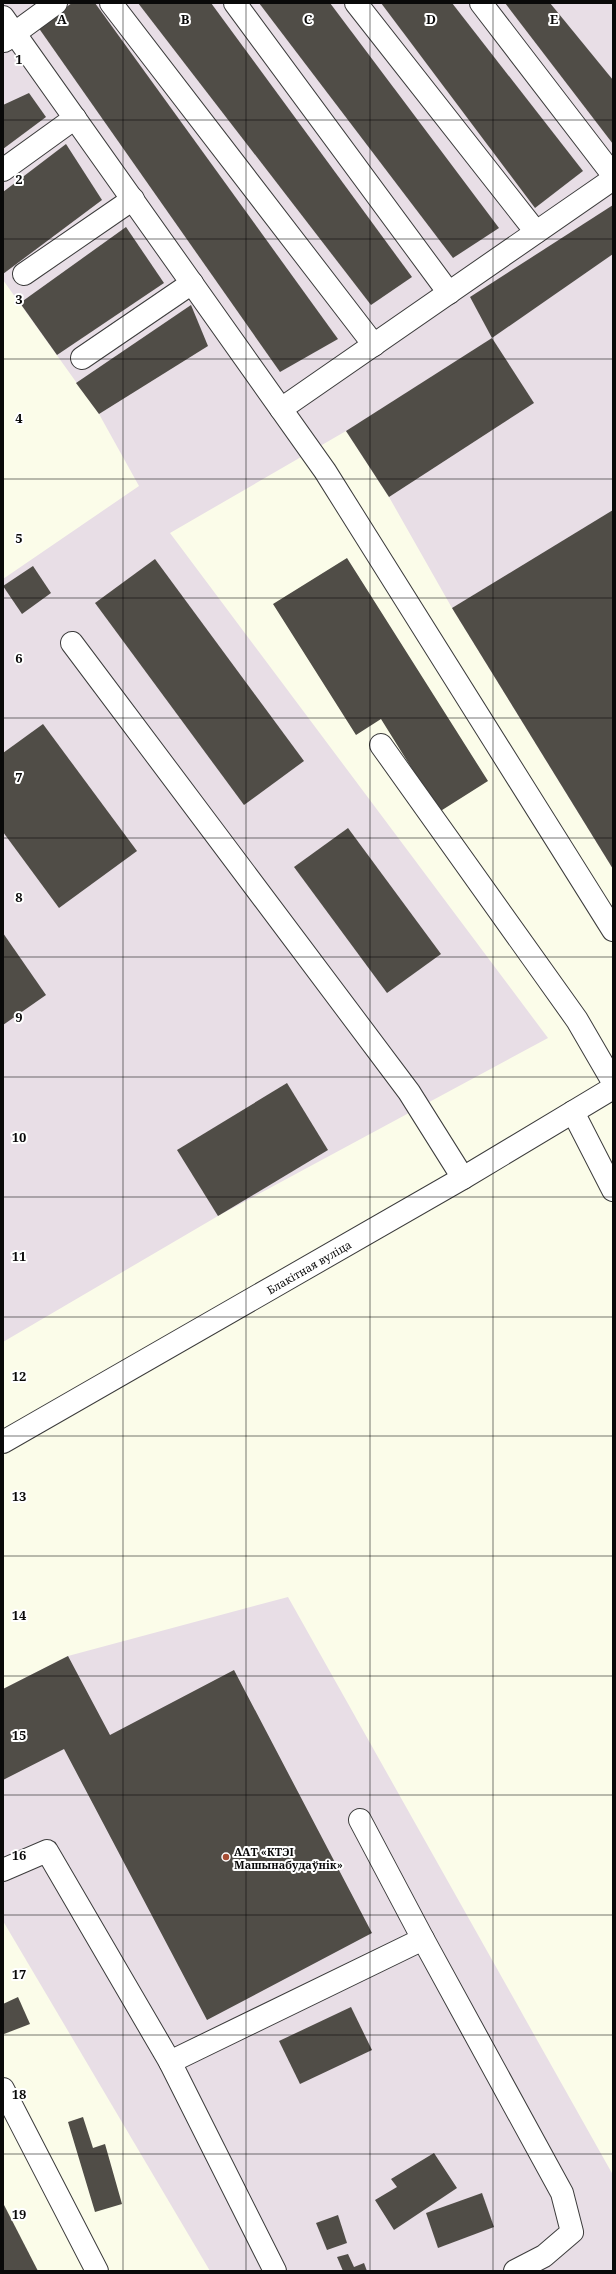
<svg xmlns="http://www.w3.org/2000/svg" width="616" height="2274" viewBox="0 0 616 2274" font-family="'Noto Serif',serif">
	<rect width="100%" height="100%" fill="#fbfce9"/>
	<!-- industrial -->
	<g fill="#e8dee6">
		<polygon points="3,3 613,3 613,869 452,608 389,497 346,431 170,533 548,1038 218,1216 3,1342 3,579 139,486 99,414 3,280"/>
		<polygon points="288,1597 613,2175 613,2271 210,2271 3,1921 3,1689 68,1656"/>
	</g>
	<!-- building -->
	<g fill="#504d47">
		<polygon points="72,3 95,3 338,339 280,372 38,27"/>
		<polygon points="138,3 211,3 412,277 371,305"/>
		<polygon points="259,3 330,3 499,228 453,258"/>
		<polygon points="381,3 452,3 583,171 535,208"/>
		<polygon points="505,3 550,3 613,80 613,144"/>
		<polygon points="29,93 46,117 3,149 3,105"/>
		<polygon points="66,144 102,200 3,274 3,192"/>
		<polygon points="613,205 613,254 492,338 470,297"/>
		<polygon points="126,227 164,283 57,355 20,303"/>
		<polygon points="191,305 208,346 99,414 76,383"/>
		<polygon points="492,338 534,403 389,497 346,431"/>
		<polygon points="613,510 613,869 452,608"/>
		<polygon points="347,558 488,781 439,812 381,719 356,735 273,604"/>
		<polygon points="155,559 304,761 244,805 95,603"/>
		<polygon points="33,566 51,593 22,614 3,586"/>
		<polygon points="43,724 137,851 59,908 3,832 3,753"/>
		<polygon points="348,828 441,954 387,993 294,867"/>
		<polygon points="3,933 46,995 3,1025"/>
		<polygon points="287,1083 328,1150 218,1216 177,1150"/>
		<polygon points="68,1656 110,1735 234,1670 372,1933 207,2020 64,1749 3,1780 3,1689"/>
		<polygon points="18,1997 30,2024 4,2034 3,2004"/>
		<polygon points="351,2007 372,2050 300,2084 279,2041"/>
		<polygon points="83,2117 93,2148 105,2144 122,2204 95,2212 68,2122"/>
		<polygon points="434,2153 457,2188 394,2230 375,2200 397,2187 391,2179"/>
		<polygon points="482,2193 494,2227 438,2248 426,2213"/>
		<polygon points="3,2203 38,2271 3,2271"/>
		<polygon points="338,2215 347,2243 327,2250 316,2223"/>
		<polygon points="348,2254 354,2267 364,2263 367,2271 343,2271 337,2257"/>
	</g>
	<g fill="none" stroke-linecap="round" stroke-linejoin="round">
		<defs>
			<g id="minor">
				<polyline points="111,3 374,345"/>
				<polyline points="235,3 449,293"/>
				<polyline points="356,3 536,232"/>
				<polyline points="481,3 613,175"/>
				<polyline points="3,17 325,471 613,930"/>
				<polyline points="4,41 56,3"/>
				<polyline points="3,170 75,118"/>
				<polyline points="24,274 133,199"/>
				<polyline points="82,358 192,283"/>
				<polyline points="281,409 613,179"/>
				<polyline points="72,643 409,1092 463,1178"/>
				<polyline points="381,745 577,1020 613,1082"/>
				<polyline points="573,1112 613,1190"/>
				<polyline points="3,1442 463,1178 613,1088"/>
				<polyline points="360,1820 423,1939 562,2193 572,2232 544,2256 515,2271"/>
				<polyline points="3,1870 47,1851 170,2062 275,2271"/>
				<polyline points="170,2062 423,1939"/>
				<polyline points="3,2089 97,2271"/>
			</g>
		</defs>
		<!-- minor casing -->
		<use href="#minor" stroke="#3c3c3c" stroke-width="24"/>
		<!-- minor -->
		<use href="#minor" stroke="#fff" stroke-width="22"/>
	</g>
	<!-- grid -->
	<path fill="none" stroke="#090909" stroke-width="1" stroke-opacity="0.55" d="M123,3V2271M246,3V2271M370,3V2271M493,3V2271M3,120H613M3,239H613M3,359H613M3,479H613M3,598H613M3,718H613M3,838H613M3,957H613M3,1077H613M3,1197H613M3,1317H613M3,1436H613M3,1556H613M3,1676H613M3,1795H613M3,1915H613M3,2035H613M3,2154H613"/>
	<!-- markers -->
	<circle fill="#a64e35" stroke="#fff" stroke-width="1.5" cx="226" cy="1857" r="4"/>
	<g text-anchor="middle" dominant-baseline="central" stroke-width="4" stroke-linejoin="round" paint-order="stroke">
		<!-- street labels -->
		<g font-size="11" fill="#090909" stroke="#fff">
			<text transform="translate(309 1267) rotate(-30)">Блакітная вуліца</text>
		</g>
		<!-- poi labels -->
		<g font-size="11" font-weight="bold" fill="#090909" stroke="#fff" text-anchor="start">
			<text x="234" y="1851">ААТ «КТЭІ<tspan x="234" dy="13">Машынабудаўнік»</tspan></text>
		</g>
	</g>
	<g font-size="13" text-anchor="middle" font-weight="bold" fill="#090909" stroke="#fff" stroke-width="4" stroke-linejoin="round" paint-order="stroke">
		<text x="62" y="24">A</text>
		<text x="185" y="24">B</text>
		<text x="308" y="24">C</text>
		<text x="431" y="24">D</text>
		<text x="554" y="24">E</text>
		<text x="19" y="64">1</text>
		<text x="19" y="184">2</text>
		<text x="19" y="304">3</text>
		<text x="19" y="423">4</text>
		<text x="19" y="543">5</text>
		<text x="19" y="663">6</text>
		<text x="19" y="782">7</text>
		<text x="19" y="902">8</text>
		<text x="19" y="1022">9</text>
		<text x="19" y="1142">10</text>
		<text x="19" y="1261">11</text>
		<text x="19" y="1381">12</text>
		<text x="19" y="1501">13</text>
		<text x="19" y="1620">14</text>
		<text x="19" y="1740">15</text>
		<text x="19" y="1860">16</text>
		<text x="19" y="1979">17</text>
		<text x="19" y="2099">18</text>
		<text x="19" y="2219">19</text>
	</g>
	<!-- border -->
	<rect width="616" height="2274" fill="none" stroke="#090909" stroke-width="8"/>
</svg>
